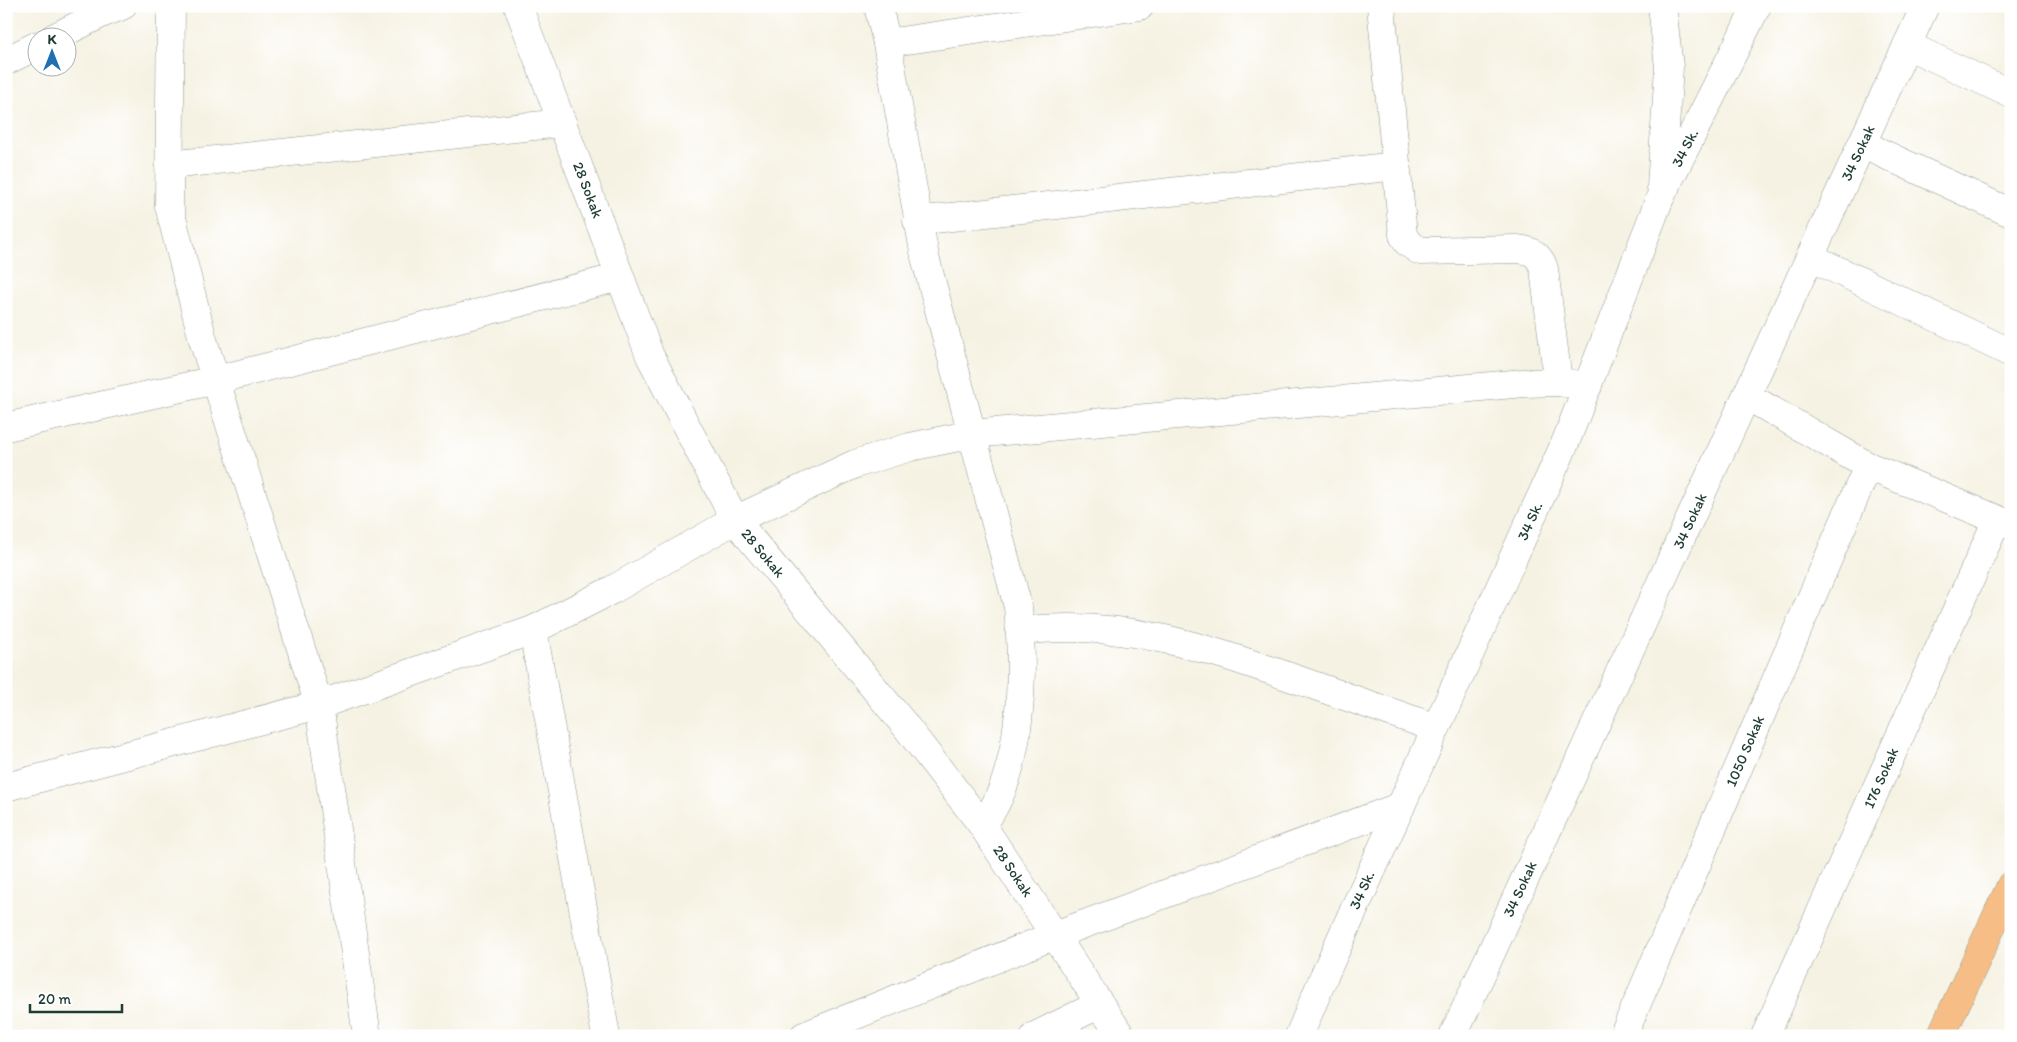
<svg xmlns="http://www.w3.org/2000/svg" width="2017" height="1042" viewBox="0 0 2017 1042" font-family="Itim,sans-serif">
	<rect width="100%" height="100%" fill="#fff"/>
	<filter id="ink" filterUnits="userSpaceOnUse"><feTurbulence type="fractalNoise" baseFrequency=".02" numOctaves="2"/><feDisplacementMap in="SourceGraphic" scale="10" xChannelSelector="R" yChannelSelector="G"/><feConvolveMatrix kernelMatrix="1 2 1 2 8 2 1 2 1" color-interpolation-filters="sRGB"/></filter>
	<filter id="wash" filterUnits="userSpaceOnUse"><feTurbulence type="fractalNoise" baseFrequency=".0096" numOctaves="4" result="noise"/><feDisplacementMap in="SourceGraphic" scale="20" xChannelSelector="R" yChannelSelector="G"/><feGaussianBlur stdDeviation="1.12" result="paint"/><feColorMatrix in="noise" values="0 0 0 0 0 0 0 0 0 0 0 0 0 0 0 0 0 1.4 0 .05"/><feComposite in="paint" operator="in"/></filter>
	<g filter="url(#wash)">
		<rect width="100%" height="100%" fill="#f6f2e3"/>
	</g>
	<g filter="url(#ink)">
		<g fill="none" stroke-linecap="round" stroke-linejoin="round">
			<defs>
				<g id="minor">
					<polyline points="171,6 169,206 203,340 319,705 367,1036"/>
					<polyline points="518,6 650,356 735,520 904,724 982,825 1121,1036"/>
					<path d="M878,6L887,43L925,257L1018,607C1024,670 1024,774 982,825"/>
					<path d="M1381,6L1403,235L1408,243L1420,251L1517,249C1532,250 1540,255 1544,269L1558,382"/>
					<polyline points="53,38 101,14 122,6"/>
					<polyline points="887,43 1140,6"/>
					<polyline points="1907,45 2011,94"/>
					<polyline points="6,61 38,45"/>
					<polyline points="1862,144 2011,213"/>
					<polyline points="169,165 562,123"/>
					<polyline points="1661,187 1669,67 1662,6"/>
					<polyline points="917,221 1396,166"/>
					<polyline points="1810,257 2011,353"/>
					<polyline points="1747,396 1868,466 2011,525"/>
					<polyline points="6,427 216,380 620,277"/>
					<polyline points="533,630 606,1036"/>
					<path d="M1020,631C1120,619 1197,645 1290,677C1338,694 1387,711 1436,728"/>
					<polyline points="6,787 319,705 533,630 612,590 735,520 855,464 910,447 973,434 1524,383 1558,382 1588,386"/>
					<polyline points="804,1036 1055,935 1401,806"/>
					<polyline points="1035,1036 1100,1004"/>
					<polyline points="1299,1036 1324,976 1566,441 1660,198 1757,6"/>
					<polyline points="1453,1036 1925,6"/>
					<polyline points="1623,1036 1868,466"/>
					<polyline points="1765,1036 1997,520"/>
				</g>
				<polyline id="major" points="1941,1036 2011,885"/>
			</defs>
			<!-- minor casing -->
			<use href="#minor" stroke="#8a988c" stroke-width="29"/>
			<!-- major casing -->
			<use href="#major" stroke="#8a988c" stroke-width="29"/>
			<!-- minor -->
			<use href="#minor" stroke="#fff" stroke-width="28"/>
			<!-- major -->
			<use href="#major" stroke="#f6be86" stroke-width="28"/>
		</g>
	</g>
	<g text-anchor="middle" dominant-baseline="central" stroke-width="4.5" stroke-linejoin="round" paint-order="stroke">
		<!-- street labels -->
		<g font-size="15" fill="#1f3d34" stroke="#fff">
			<text transform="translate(1685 148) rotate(-63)">34 Sk.</text>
			<text transform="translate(1858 153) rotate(-65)">34 Sokak</text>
			<text transform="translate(588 190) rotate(69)">28 Sokak</text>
			<text transform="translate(1530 521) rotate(-66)">34 Sk.</text>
			<text transform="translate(1690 521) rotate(-65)">34 Sokak</text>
			<text transform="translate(763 553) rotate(50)">28 Sokak</text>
			<text transform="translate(1745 751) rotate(-67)">1050 Sokak</text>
			<text transform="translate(1881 778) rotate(-66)">176 Sokak</text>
			<text transform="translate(1013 871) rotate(56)">28 Sokak</text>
			<text transform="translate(1520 889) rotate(-65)">34 Sokak</text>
			<text transform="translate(1362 890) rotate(-66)">34 Sk.</text>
		</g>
	</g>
	<!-- margin -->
	<rect width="2017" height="1042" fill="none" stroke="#fff" stroke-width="25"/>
	<!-- north arrow -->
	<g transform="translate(52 52)"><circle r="24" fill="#ffffff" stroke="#a5b1ae"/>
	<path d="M0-4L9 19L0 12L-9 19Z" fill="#1f6fb2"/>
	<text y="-8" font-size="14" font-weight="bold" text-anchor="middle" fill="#1f3d34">K</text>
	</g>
	<!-- scale -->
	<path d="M30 1004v8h92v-8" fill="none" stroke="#1f3d34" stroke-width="2.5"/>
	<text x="38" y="1004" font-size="15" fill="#1f3d34" stroke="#ffffff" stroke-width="4" paint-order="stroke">20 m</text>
</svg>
